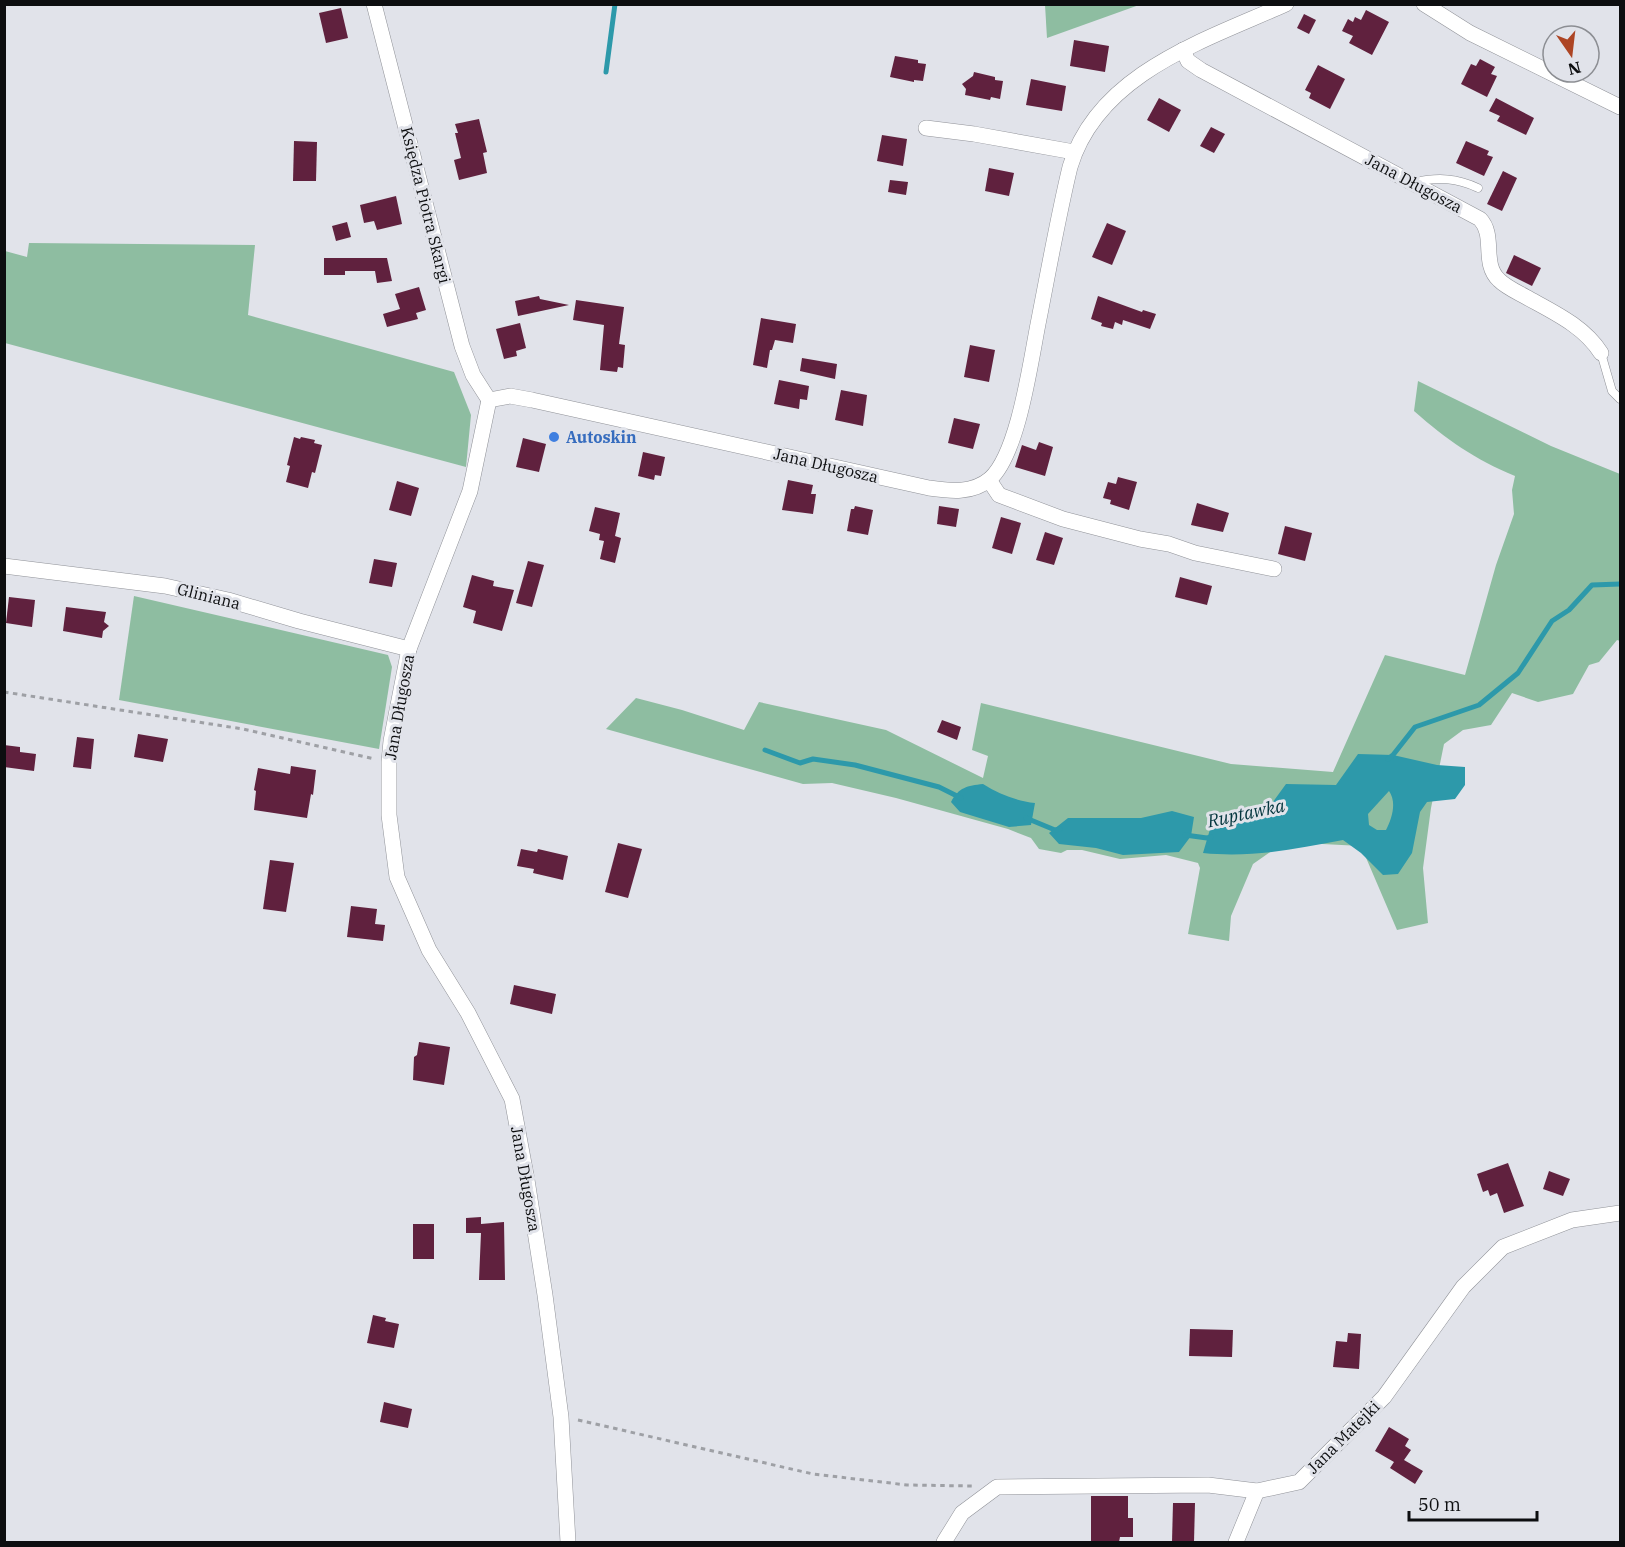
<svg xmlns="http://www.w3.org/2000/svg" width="1625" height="1547" viewBox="0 0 1625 1547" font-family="'IBM Plex Serif',serif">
	<rect width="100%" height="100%" fill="#e1e3ea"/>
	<!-- green -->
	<g fill="#8ebda1">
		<polygon points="1045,5 1045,4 1139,5 1047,38"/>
		<polygon points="29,243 255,245 248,315 454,372 471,415 466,467 5,343 5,251 27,257"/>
		<path d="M1418,381L1551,446L1620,474V641L1617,640L1599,662L1589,665L1573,694L1538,702L1512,693L1491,725L1463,730L1444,744L1431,808L1423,868L1428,923L1397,930L1361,846L1303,843L1273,850L1253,864L1231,916L1229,941L1188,934L1200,868L1198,863L1166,855L1120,859L1082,850H1067L1061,853L1039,849L1031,838L1008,829L896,798L832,783L803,784L606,729L636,698L682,710L744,730L759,702L886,730L983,778L988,756L972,750L981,703L1231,764L1333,772L1385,655L1465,675L1496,565L1514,514L1512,490L1515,476C1474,459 1447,440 1414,411Z"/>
		<polygon points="134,596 388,655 392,667 379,749 119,700"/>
	</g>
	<!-- water -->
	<g fill="#2d99aa" fill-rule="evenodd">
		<path d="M1358,754L1393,755L1437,765L1465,767V785L1455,799L1427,802L1420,812L1412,853L1398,874L1383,875L1361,853L1343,840C1295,849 1252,858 1203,853L1211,826L1270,806L1286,784L1336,785ZM1389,791C1397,802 1392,819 1386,830H1377L1369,825L1368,814Z"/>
		<path d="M983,784C999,794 1016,801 1035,803L1031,825L1009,827L960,812L951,802C959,787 967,786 983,784Z"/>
		<polygon points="1172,811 1194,817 1191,836 1179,852 1123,855 1096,848 1059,844 1049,833 1068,818 1141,818"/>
	</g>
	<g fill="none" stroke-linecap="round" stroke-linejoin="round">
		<!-- stream -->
		<g stroke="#2d99aa" stroke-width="5">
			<polyline points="606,72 615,4"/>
			<polyline points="765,750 800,763 813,759 855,765 939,787 961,798"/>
			<polyline points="1388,759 1393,755 1415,727 1479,705 1518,673 1552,621 1569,610 1592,585 1620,584"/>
			<polyline points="1026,818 1055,830 1060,829"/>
			<polyline points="1185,835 1207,838 1211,837"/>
		</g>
	</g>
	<!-- building -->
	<g fill="#60213e">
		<polygon points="341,8 348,38 326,43 319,13"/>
		<polygon points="1366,10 1389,22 1372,55 1349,43 1353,36 1342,31 1348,19 1353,22 1355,17 1361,20"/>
		<polygon points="1304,14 1316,20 1309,34 1297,28"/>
		<polygon points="1074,40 1109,46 1105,72 1070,66"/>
		<polygon points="895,56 918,60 918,63 926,64 923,81 914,80 914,82 890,77"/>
		<polygon points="1480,59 1495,67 1491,74 1497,76 1487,97 1461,84 1471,64 1476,66"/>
		<polygon points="1318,65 1345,79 1330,109 1309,98 1311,93 1305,90"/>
		<polygon points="974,72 995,77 995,80 1003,81 1000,99 991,97 990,100 965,95 966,89 962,84 973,76"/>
		<polygon points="1031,79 1066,86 1062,111 1026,105"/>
		<polygon points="1159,98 1181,110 1169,132 1147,120"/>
		<polygon points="1496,98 1534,118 1526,135 1497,121 1500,116 1489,111"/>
		<polygon points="479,119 487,152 483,153 487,173 459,180 454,160 461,158 455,133 458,133 455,124"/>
		<polygon points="1211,127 1225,134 1214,153 1200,146"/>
		<polygon points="882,135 907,139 903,166 877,161"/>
		<polygon points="294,141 317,142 316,181 293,181"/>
		<polygon points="1466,141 1489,151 1487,155 1493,157 1484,176 1456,163"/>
		<polygon points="989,168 1014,173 1009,196 985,191"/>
		<polygon points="1503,171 1517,178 1502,211 1487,204"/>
		<polygon points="890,180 908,182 906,195 888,192"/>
		<polygon points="396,196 402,224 377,230 374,221 364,223 360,205"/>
		<polygon points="347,222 351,237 336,241 332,226"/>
		<polygon points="1107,223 1126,231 1112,265 1092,257"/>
		<polygon points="1514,255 1541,268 1532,286 1506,273"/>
		<polygon points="324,258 387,258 392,281 377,283 375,271 345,271 345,275 324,275"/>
		<polygon points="419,287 426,310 416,313 418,319 387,327 383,314 400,309 395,294"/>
		<polygon points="539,296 540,299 569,305 518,316 515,301"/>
		<polygon points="1098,296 1142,312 1143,310 1156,314 1150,329 1123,320 1122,325 1115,322 1113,329 1101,326 1102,323 1091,319"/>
		<polygon points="576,300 624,307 619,344 625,345 623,368 618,367 617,372 600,370 604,325 573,320"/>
		<polygon points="761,318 796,324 793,343 775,340 772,350 770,350 767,368 753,365"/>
		<polygon points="520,323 526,348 516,351 517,356 504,359 496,329"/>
		<polygon points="970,345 995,350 989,382 964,377"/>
		<polygon points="802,358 837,364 835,379 800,371"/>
		<polygon points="779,380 809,386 807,400 800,399 799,409 774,404"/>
		<polygon points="841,390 867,395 863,426 835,420"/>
		<polygon points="954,418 980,424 973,449 948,443"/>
		<polygon points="294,437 300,439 301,437 315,440 314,443 322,445 315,473 312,472 308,488 286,482 290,466 287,465"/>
		<polygon points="523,438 546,444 539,472 516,467"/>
		<polygon points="1039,442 1053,447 1045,476 1015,467 1022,445 1036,450"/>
		<polygon points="643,452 665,457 661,476 655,475 654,480 638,476"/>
		<polygon points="1118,477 1137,482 1129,510 1110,504 1111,500 1103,498 1108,482 1116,484"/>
		<polygon points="788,480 813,485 811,494 816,494 813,514 782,510"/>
		<polygon points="397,481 419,488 411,516 389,510"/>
		<polygon points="1197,503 1229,513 1223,532 1191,525"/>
		<polygon points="855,506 873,510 868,535 847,531 851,509 854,509"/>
		<polygon points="939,506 959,509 956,527 937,524"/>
		<polygon points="595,507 620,513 615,536 621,538 615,563 600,559 604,541 599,540 600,534 589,531"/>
		<polygon points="1001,517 1021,523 1012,554 992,548"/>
		<polygon points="1285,526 1312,533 1305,561 1278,554"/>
		<polygon points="1045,532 1063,538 1054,565 1036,560"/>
		<polygon points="374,559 397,563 392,587 369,583"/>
		<polygon points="528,561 544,565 532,607 516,603"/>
		<polygon points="472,575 494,581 493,586 514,590 502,631 473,623 476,611 463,607"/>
		<polygon points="1180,577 1212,586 1207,605 1175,597"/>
		<polygon points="9,597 35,600 32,627 6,623"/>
		<polygon points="66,607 106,612 104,622 109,626 103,631 102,638 63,631"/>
		<polygon points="942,720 961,727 957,740 937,732"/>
		<polygon points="138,734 168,739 163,762 134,757"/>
		<polygon points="77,737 94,739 91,769 73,767"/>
		<polygon points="4,745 20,747 20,752 36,754 34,771 4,767"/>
		<polygon points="291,766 316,770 313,795 311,794 307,818 254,810 256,791 254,790 258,768 290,774"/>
		<polygon points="618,843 642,849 628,898 605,892"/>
		<polygon points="521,849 537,852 538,849 568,856 563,880 533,873 534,869 517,866"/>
		<polygon points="270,860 294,863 286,912 263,909"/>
		<polygon points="351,906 377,909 375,924 385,925 383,941 347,937"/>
		<polygon points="514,985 556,994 552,1014 510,1004"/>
		<polygon points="419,1042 450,1047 444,1085 413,1080 414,1057 417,1055"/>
		<polygon points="1508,1163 1524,1206 1504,1213 1497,1193 1490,1196 1488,1190 1483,1192 1477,1174"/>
		<polygon points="1549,1171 1570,1179 1563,1196 1543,1189"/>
		<polygon points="481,1217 481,1224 504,1222 505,1280 479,1280 481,1233 466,1233 466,1218"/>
		<rect x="413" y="1224" width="21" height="35"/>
		<polygon points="373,1315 386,1318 385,1321 399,1324 394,1348 367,1343"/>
		<polygon points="1190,1329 1233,1330 1232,1357 1189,1356"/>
		<polygon points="1348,1333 1361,1334 1359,1369 1333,1367 1336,1341 1347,1342"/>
		<polygon points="384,1402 412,1409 408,1428 380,1422"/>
		<polygon points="1389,1427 1409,1439 1405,1446 1411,1450 1404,1460 1423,1471 1415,1484 1390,1468 1394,1462 1375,1451"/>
		<polygon points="1091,1496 1128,1496 1128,1518 1133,1518 1133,1537 1120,1537 1119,1542 1091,1542"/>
		<polygon points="1173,1503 1195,1503 1194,1542 1172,1542"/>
	</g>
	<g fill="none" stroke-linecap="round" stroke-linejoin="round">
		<defs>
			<g id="service">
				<path d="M1415,182C1438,177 1457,178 1478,188"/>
				<polyline points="1601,353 1612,391 1620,399"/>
			</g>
			<g id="minor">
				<polyline points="374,4 462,346 473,375 489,400"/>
				<polyline points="1424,4 1470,33 1620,107"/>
				<path d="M1183,50L1188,61L1201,70L1480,219C1496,236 1481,263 1499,280C1506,287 1517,292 1526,297C1553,312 1584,326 1601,353"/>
				<polyline points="926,128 974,134 1074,152"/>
				<polyline points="489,400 470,491 409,649 391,741 389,762 389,815 397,877 429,950 468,1013 512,1099 527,1180 545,1295 561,1417 568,1542"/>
				<path d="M489,400L510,396L532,400L929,488C950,491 972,494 990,479C1019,453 1031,358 1039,319C1049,268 1058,217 1070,167C1098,73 1206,40 1286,4"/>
				<polyline points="989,480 999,495 1063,519 1140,539 1169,544 1195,553 1274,569"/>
				<polyline points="4,566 165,586 228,600 299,621 409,649"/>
				<polyline points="944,1542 962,1513 997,1487 1208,1485 1257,1491 1299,1482 1384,1397 1463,1287 1503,1247 1572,1220 1620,1213"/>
				<polyline points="1236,1542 1257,1491"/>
			</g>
		</defs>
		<!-- service casing -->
		<use href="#service" stroke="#909298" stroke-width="9"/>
		<!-- minor casing -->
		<use href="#minor" stroke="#909298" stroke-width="16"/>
		<!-- path -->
		<g stroke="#9ea0a5" stroke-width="3" stroke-dasharray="4.5 4.5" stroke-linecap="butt">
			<polyline points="4,692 243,729 375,759"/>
			<polyline points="578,1420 813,1474 907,1485 972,1486"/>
		</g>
		<!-- service -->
		<use href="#service" stroke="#fff" stroke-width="8"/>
		<!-- minor -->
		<use href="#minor" stroke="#fff" stroke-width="15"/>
	</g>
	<!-- markers -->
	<circle fill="#3f7fe0" stroke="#e1e3ea" stroke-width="2" cx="554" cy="437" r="6"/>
	<g text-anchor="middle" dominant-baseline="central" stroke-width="6" stroke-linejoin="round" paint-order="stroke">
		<!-- street labels -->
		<g font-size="16" fill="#0d0e10" stroke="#e1e3ea">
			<text transform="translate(1414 183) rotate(28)">Jana Długosza</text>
			<text transform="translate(426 205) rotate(76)">Księdza Piotra Skargi</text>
			<text transform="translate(826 465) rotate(13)">Jana Długosza</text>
			<text transform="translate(209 596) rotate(14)">Gliniana</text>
			<text transform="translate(399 707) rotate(-80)">Jana Długosza</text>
			<text transform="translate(526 1179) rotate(80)">Jana Długosza</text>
			<text transform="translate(1343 1437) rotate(-45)">Jana Matejki</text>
		</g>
		<!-- shop labels -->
		<g font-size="16" font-weight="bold" fill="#366cbe" stroke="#e1e3ea" text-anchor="start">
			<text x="566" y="437">Autoskin</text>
		</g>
		<!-- water labels -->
		<g font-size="18" font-style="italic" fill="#02343c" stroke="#e1e3ea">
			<text transform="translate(1246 813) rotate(-12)">Ruptawka</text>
		</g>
	</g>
	<!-- border -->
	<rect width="1625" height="1547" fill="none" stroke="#0d0e10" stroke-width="12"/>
	<!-- north arrow -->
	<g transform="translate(1571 54) rotate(166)"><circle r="28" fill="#e1e3ea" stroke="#8c8e93" stroke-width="1.5"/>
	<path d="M0-4.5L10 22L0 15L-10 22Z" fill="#ad4524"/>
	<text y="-9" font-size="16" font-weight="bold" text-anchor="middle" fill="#0d0e10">N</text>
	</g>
	<!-- scale -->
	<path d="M1409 1511v9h128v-9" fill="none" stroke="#0d0e10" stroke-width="3"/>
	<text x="1418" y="1511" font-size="18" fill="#0d0e10" stroke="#e1e3ea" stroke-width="4.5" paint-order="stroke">50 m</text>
</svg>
